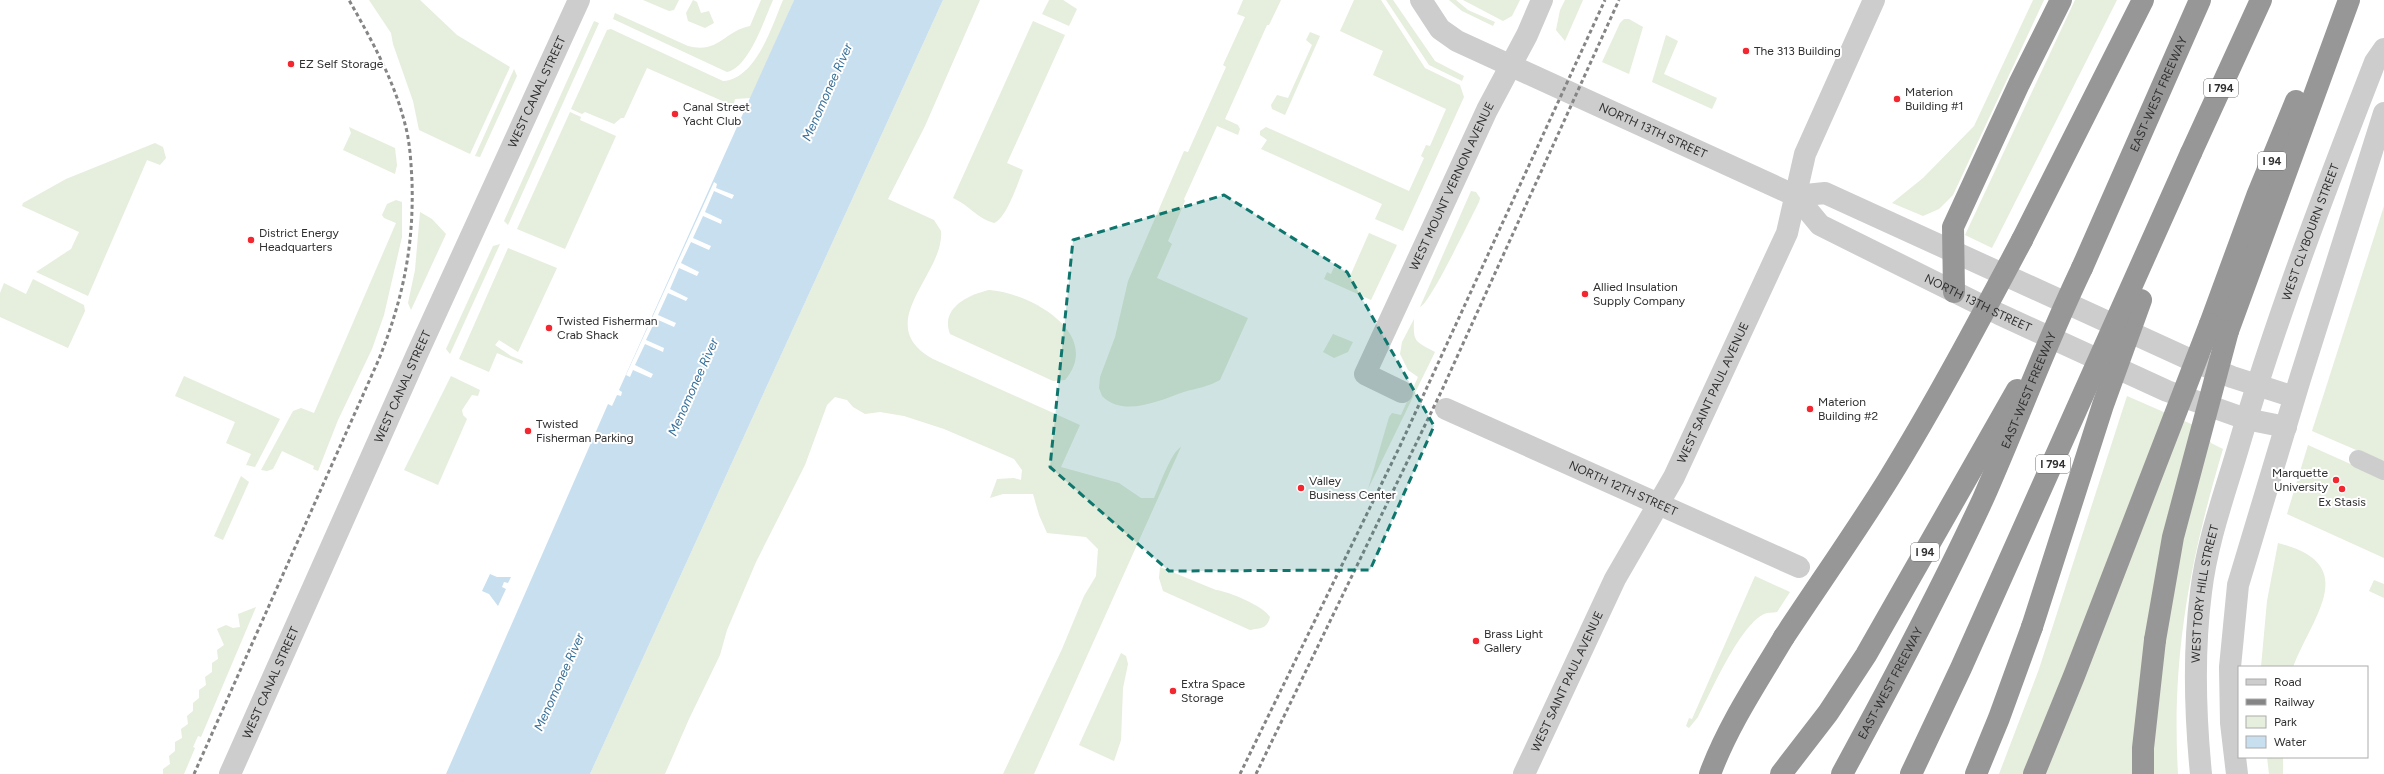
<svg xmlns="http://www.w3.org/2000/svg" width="2384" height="774" viewBox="0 0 2384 774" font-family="Figtree,sans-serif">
	<rect width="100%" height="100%" fill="#fff"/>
	<!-- green -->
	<g fill="#e6eedd">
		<polygon points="369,0 420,0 457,35 510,67 470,154 419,130 413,101 393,44 391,33"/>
		<polygon points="643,0 679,0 674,10 669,11"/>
		<polygon points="693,0 697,2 701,13 709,11 714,23 705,28 688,21 686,13"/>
		<path d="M761,0H773C764,20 749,67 727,72L613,19L615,13L688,46C719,54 724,31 750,26Z"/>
		<path d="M783,0H794L751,98L735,99L732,112L725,109L727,103L647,68L624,118H621L614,124L585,112L582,114L571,109L607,30L611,29L723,81C756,79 772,26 783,0Z"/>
		<path d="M943,0H980L925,126L888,199L934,220L941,231C945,274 870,324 933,359L1080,425L1061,467L1119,483L1141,498H1154C1159,487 1171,452 1181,447L1034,774H1003L1062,649L1084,596L1096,576L1098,549L1086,537L1047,533L1039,515L1033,494H1003L990,498L997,479L1014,478L1021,480L1022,470L1014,459L998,452L944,429L904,416L880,412L865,414L853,407L847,400L835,397L827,405L805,465L756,562L727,630L720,655L689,719L665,774H590Z"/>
		<polygon points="1049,0 1063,0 1077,9 1069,26 1042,14"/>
		<path d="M1243,0H1281L1269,25H1267L1225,119L1238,125L1240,129L1238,135L1217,126L1184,199L1185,201L1168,241L1172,244L1157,278L1248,318L1220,380C1208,387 1197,388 1184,392C1160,400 1124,418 1102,396L1099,388L1100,377L1115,337L1128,281L1184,151L1188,152L1226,67L1223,65L1245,17L1237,14Z"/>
		<polygon points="1354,0 1381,0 1425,68 1460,85 1464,97 1403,231 1375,219 1382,204 1261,149 1267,140 1260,135 1260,131 1266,127 1409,191 1424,158 1421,156 1426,145 1430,146 1446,109 1373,75 1383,51 1340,31"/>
		<polygon points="1386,0 1393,0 1435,61 1464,76 1462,81 1429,65"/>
		<polygon points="1449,0 1456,0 1468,10 1495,22 1493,26 1462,11"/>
		<polygon points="1463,0 1520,0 1512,16 1503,21"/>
		<polygon points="1565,0 1583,0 1565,41 1556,30 1560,10"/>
		<polygon points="2033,0 2044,0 1953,195 1939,209 1923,216 1892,203 1923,178 1974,126"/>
		<polygon points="2075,0 2117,0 1992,248 1965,235"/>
		<polygon points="1624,19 1629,19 1643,27 1629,74 1602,62 1620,23"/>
		<polygon points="594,21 599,23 508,225 504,221"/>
		<path d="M1033,21L1065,35L1007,163L1023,170C1018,183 1006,219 994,223C978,219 969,205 953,198Z"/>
		<polygon points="1310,32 1320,36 1285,115 1272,109 1271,105 1277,95 1288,98 1312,45 1306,40"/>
		<polygon points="1666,35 1678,41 1664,74 1717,98 1712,109 1652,82"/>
		<polygon points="514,69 517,76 480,157 475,156"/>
		<polygon points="570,112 581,117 580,120 616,136 565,249 517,229"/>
		<polygon points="349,127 395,148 397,165 395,174 343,150 351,133"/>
		<polygon points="155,143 163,147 166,158 160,165 147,160 88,296 36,272 71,249 79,232 22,206 23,203 66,179"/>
		<path d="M1471,191L1476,192L1480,198L1479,202C1471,217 1430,304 1420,307Z"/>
		<polygon points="396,200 402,202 402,237 384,315 372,349 338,420 318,471 313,469 314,466 282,451 273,469 267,471 261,470 293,411 301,408 314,413 396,223 384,218 382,215 387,204"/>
		<polygon points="2384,206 2384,462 2312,431"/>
		<polygon points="420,212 432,219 446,234 411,310 408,303 415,270"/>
		<polygon points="1369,233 1397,245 1371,300 1324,279 1327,272 1331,274 1334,267 1351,274"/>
		<polygon points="500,244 450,354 446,349 493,246"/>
		<polygon points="508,248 557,268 518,352 499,340 495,345 511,356 523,361 522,364 497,353 489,372 459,359"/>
		<polygon points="33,279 84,305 85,311 68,348 0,317 0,293 4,283 26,294"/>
		<path d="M989,290C1029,292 1104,334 1065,380L1053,381L950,334C940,308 968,295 989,290Z"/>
		<path d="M1414,319C1413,343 1415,341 1435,352L1368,489L1389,417L1392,413L1401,415L1418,377L1408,370L1400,354L1402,342Z"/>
		<polygon points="1333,334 1353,342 1348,352 1334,358 1323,352"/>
		<polygon points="184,376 280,419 255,467 246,465 251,454 226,443 235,422 175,396"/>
		<polygon points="451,376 480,390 478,396 472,395 462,410 463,415 467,419 438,485 404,470"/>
		<path d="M2127,396L2205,430L2211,443L2223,449C2190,559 2171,659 2178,774H1999L2039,669Z"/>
		<polygon points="2308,445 2384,479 2384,558 2287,514"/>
		<polygon points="241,476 249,482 223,540 214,536"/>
		<path d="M2278,543C2362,564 2313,615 2293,667H2261L2267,601Z"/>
		<path d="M1160,567L1216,590C1227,591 1264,606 1270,617C1267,629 1261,628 1250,630L1163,591L1159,578Z"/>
		<path d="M1755,576L1790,592L1777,612C1773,613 1768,612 1764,614C1740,625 1711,692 1698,717L1689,728L1686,726L1689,718L1692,719Z"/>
		<polygon points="2374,580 2384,584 2384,598 2369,591"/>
		<polygon points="256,607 201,737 198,736 193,747 195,748 184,774 163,774 163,769 170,764 169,756 175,751 175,742 182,738 181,729 188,724 187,716 193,711 193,703 199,698 199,690 206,685 205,677 212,672 212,663 218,659 217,650 224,645 217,629 226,625 233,628 240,627 238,614"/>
		<polygon points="1121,653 1126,656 1128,664 1123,688 1121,740 1114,761 1079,745"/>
		<polygon points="2267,757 2283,757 2283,774 2269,774"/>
	</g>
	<!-- water -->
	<g fill="#c8dfef">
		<polygon points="794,0 943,0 590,774 446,774 608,404 612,406 617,395 621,396 622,392 619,390"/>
		<polygon points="490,574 497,577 511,577 508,583 504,582 502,587 506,589 498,606 489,594 482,591"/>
	</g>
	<!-- pier -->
	<polygon fill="#fff" points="714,182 717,184 716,188 734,195 732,199 714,191 705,212 722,220 721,224 703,216 693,238 711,246 709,250 691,242 681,263 699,272 697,276 679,268 670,289 688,298 686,301 668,293 658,315 676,323 674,327 656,319 646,340 664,348 663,352 645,344 635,365 653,374 651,378 633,370 630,377 626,375"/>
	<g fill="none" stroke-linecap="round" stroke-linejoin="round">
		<!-- pedestrian -->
		<polyline stroke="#cdcdcd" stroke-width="18" points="2358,459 2384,471"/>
		<!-- minor -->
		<g stroke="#cdcdcd" stroke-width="22">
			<path id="s1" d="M1402,392L1365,374L1487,110L1527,35L1542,0"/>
			<path id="s2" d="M1446,409L1799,567"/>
		</g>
		<!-- tertiary -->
		<g stroke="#cdcdcd" stroke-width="22">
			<path id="s3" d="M1421,0L1440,29L1457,41L1796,196L1820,225L1999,314L2167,391L2246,419L2286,427"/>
			<polyline points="1796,196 1825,193 2191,360 2232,377 2294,397"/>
			<path id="s4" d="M230,774L418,352L579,0"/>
			<path id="s5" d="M1524,774L1615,579L1674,477L1787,233L1805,154L1874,0"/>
			<path id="s6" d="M2201,774C2195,713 2193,653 2201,592C2207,541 2225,493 2239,445C2277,315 2326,188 2375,62L2384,49"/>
			<polyline points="2237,774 2231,723 2230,667 2238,585 2300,379 2384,113"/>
		</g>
		<!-- motorway -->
		<g stroke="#979797" stroke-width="22">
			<polyline points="2191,153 2261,0"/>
			<polyline points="2022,240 2143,0"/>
			<path id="s7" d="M2082,268L2200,0"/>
			<polyline points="1954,292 1953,227 2019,84 2061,0"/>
			<polyline points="2210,324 2257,196 2296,101"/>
			<polyline points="2228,331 2349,0"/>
			<path d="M1710,774C1728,725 1758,681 1784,637"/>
			<polyline points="1976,774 1999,718 2032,627"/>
			<polyline points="2143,774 2143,748 2155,640"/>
		</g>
		<!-- rail -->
		<g stroke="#858585" stroke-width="3" stroke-dasharray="4 3" stroke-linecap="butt">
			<path d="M194,774L379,359C403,299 414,246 412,181C411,163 410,142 405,124C394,80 371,39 349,0"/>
			<polyline points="1240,774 1400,446 1605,0"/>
			<polyline points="1256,774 1442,390 1619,0"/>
		</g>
		<!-- motorway-bridge -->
		<g stroke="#979797" stroke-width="22">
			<polyline points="2032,627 2103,405 2141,300"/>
			<path d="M1784,637C1819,584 1855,533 1888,480C1936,402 1979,321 2022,240"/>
			<polyline points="2155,640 2173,537 2228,331"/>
			<polyline points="1781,774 1828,713 1866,655 2017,390"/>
			<path id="s8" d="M1842,774C1891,684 1940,592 1983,499C2017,422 2046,343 2082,268"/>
			<polyline points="1911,774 1961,668 2191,153"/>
			<polyline points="2034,774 2074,676 2210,324"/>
		</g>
	</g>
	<!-- marked area -->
	<path fill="#0f766e" fill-opacity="0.2" stroke="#0f766e" stroke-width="3" stroke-dasharray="8 5" stroke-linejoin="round" d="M1224,195L1347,272L1434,426L1370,570L1169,571L1050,467L1073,240Z"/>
	<!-- markers -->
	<g fill="#f22730" stroke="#fff" stroke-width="1.5">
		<circle cx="1746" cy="51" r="4"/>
		<circle cx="291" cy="64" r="4"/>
		<circle cx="1897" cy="99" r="4"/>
		<circle cx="675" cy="114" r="4"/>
		<circle cx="251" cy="240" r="4"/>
		<circle cx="1585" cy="294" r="4"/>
		<circle cx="549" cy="328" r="4"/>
		<circle cx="1810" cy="409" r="4"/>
		<circle cx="528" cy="431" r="4"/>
		<circle cx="2336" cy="480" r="4"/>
		<circle cx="1301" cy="488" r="4"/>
		<circle cx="2342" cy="489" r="4"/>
		<circle cx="1476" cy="641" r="4"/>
		<circle cx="1173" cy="691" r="4"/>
	</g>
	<g text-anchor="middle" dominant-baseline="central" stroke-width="4" stroke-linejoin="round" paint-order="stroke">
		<!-- shield labels -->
		<g fill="#fff" stroke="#6e6e6e" stroke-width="1">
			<rect x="2204" y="79" width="34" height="18" rx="3"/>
			<rect x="2258" y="152" width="28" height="18" rx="3"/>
			<rect x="2036" y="455" width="34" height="18" rx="3"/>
			<rect x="1911" y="543" width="28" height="18" rx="3"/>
		</g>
		<g font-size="11" font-weight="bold" fill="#303030">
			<text x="2221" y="88">I 794</text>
			<text x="2272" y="161">I 94</text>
			<text x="2053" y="464">I 794</text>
			<text x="1925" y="552">I 94</text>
		</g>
		<!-- poi labels -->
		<g font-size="12" fill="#303030" stroke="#fff" text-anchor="start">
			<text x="1754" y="51">The 313 Building</text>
			<text x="299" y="64">EZ Self Storage</text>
			<text x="1905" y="92">Materion<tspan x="1905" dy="14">Building #1</tspan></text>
			<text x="683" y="107">Canal Street<tspan x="683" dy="14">Yacht Club</tspan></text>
			<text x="259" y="233">District Energy<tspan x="259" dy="14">Headquarters</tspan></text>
			<text x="1593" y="287">Allied Insulation<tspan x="1593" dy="14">Supply Company</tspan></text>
			<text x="557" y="321">Twisted Fisherman<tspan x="557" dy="14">Crab Shack</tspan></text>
			<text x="1818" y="402">Materion<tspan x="1818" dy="14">Building #2</tspan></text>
			<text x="536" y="424">Twisted<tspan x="536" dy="14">Fisherman Parking</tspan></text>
			<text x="2328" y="473" text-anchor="end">Marquette<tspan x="2328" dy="14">University</tspan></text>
			<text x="1309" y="481">Valley<tspan x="1309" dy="14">Business Center</tspan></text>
			<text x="2342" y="502" text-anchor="middle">Ex Stasis</text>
			<text x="1484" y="634">Brass Light<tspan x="1484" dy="14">Gallery</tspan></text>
			<text x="1181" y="684">Extra Space<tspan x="1181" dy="14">Storage</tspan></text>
		</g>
		<!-- street labels -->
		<g font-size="12" fill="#303030" stroke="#fff">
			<text stroke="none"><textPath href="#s4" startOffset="748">WEST CANAL STREET</textPath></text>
			<text stroke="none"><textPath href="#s7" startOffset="190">EAST-WEST FREEWAY</textPath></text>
			<text stroke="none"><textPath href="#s3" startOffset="271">NORTH 13TH STREET</textPath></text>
			<text stroke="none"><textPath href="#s1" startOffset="248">WEST MOUNT VERNON AVENUE</textPath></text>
			<text stroke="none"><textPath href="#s6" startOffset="559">WEST CLYBOURN STREET</textPath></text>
			<text stroke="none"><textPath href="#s3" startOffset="642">NORTH 13TH STREET</textPath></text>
			<text stroke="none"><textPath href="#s4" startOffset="424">WEST CANAL STREET</textPath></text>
			<text stroke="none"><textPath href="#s8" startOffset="427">EAST-WEST FREEWAY</textPath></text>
			<text stroke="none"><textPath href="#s5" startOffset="426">WEST SAINT PAUL AVENUE</textPath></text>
			<text stroke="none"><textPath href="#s2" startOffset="194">NORTH 12TH STREET</textPath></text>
			<text stroke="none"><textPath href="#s6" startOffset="181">WEST TORY HILL STREET</textPath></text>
			<text stroke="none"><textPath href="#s5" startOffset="102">WEST SAINT PAUL AVENUE</textPath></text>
			<text stroke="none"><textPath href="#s4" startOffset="100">WEST CANAL STREET</textPath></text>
			<text stroke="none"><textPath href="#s8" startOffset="103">EAST-WEST FREEWAY</textPath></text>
		</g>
		<!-- water labels -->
		<g font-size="13" font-style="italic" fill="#377099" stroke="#fff">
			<text transform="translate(827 92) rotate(-66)">Menomonee River</text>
			<text transform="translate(693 387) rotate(-66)">Menomonee River</text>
			<text transform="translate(559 682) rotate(-66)">Menomonee River</text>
		</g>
	</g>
	<!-- legend -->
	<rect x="2238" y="666" width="130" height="92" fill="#ffffff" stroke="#acacac"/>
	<rect x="2246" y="679" width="20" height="6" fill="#cdcdcd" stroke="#acacac"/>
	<text x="2274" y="686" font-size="12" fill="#303030">Road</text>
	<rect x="2246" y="699" width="20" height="6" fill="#858585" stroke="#acacac"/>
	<text x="2274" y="706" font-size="12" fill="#303030">Railway</text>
	<rect x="2246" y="716" width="20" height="12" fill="#e6eedd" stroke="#acacac"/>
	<text x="2274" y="726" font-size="12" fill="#303030">Park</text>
	<rect x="2246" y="736" width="20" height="12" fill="#c8dfef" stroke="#acacac"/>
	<text x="2274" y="746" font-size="12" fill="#303030">Water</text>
</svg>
